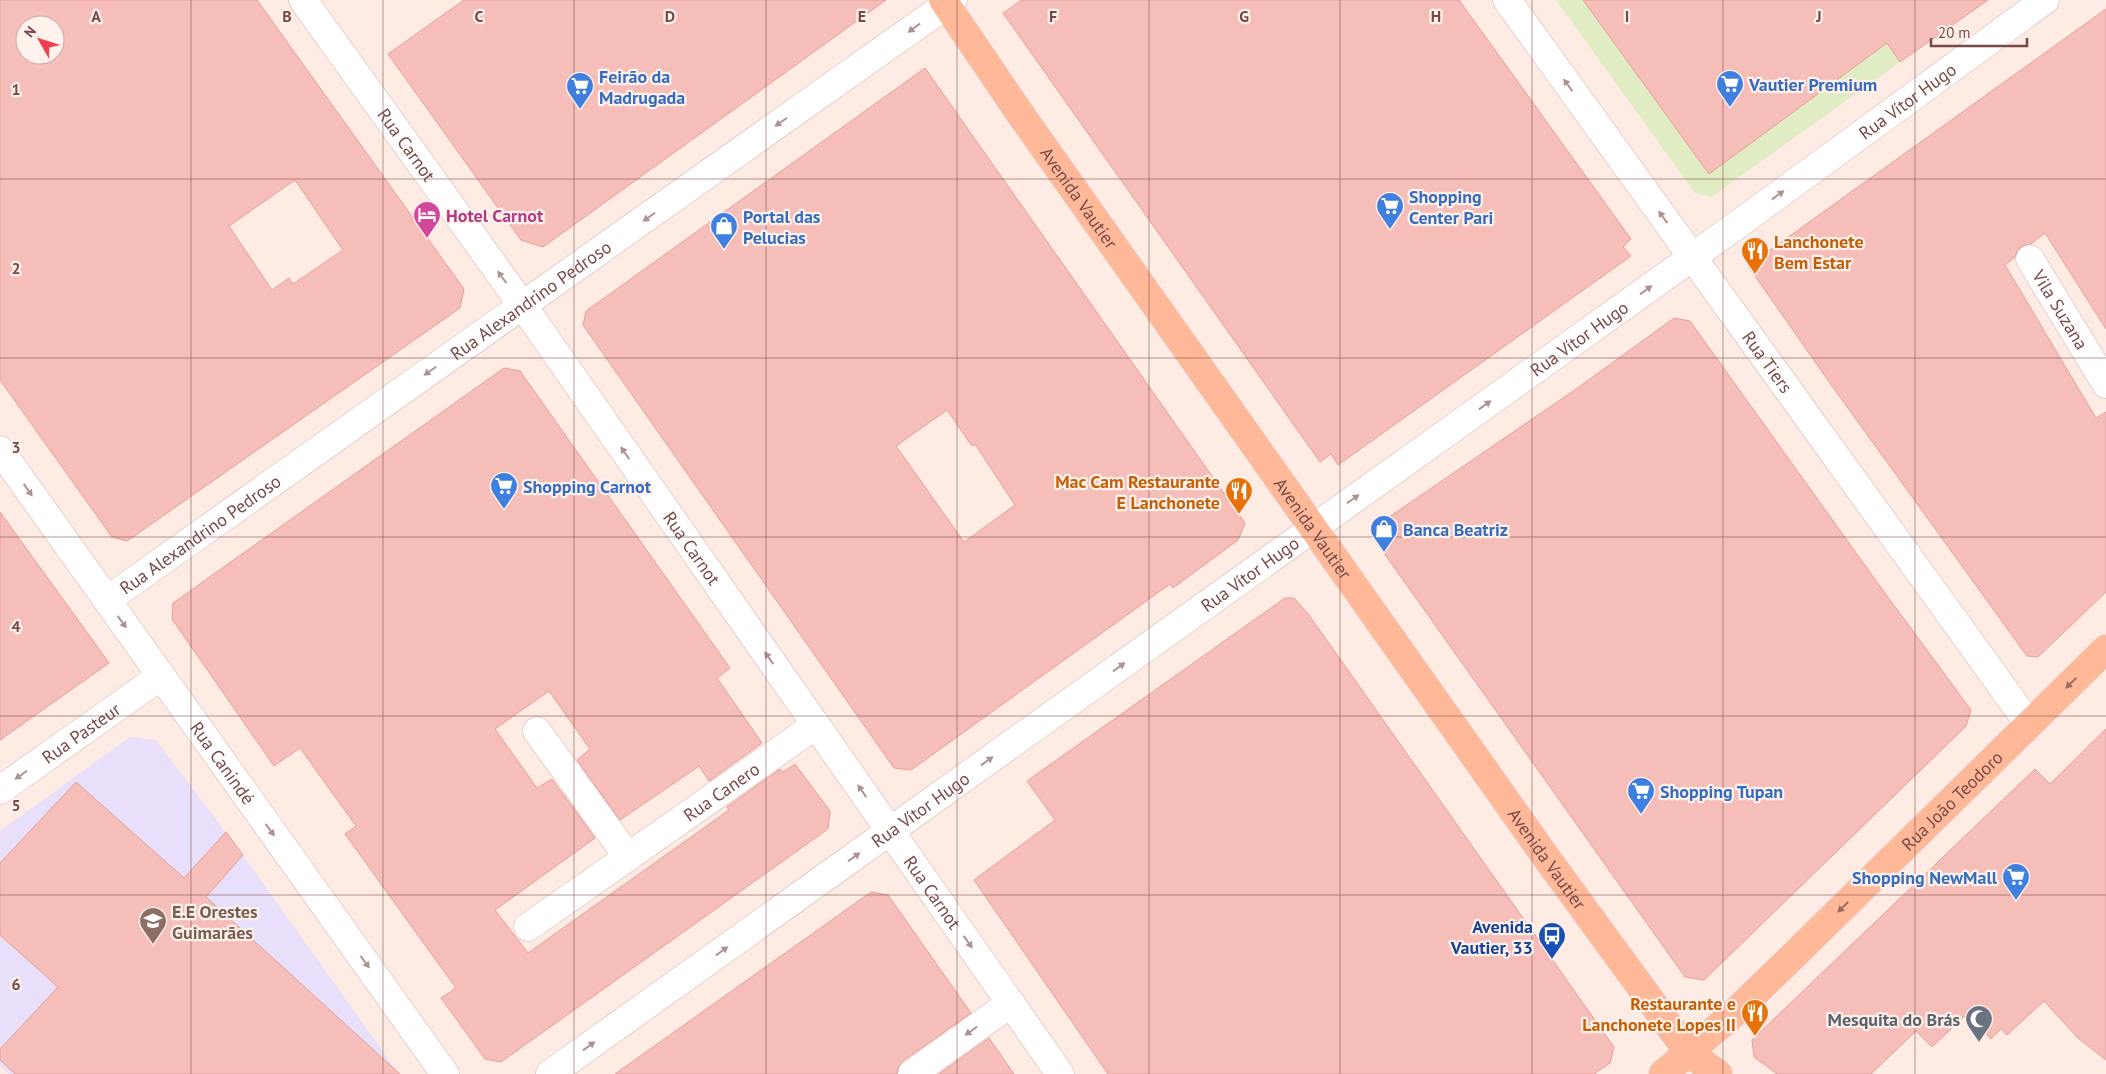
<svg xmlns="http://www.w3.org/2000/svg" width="2106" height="1074" viewBox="0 0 2106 1074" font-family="'PT Sans',sans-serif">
	<rect width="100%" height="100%" fill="#feebe3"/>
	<!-- education -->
	<polygon fill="#e8e0fa" points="130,737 156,740 243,855 399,1074 9,1074 0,1066 0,831"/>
	<!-- green -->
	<polygon fill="#e0ecc1" points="1556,0 1583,0 1709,173 1887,43 1900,62 1711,197 1695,193"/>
	<!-- building -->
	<g fill="#f5beb9" stroke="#e99e98" fill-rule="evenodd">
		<path d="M0,0H257L464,289L460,308L127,541L112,537L0,380ZM25,25H55V55H25ZM295,180L343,250L293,284L289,278L272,290L229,226Z"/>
		<polygon points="464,0 886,0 543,247 521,240 388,54"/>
		<polygon points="1022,0 1459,0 1631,239 1623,247 1631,256 1338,465 1331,454 1320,462 1003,13"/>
		<polygon points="1583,0 1988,0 1900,62 1887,43 1709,174"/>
		<polygon points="2106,9 2106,329 2045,233 2031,244 2022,246 2017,251 2015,257 2005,265 2096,418 2106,412 2106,592 2038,657 2027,656 1832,386 1748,266"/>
		<path d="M925,68L1245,523L1238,540L1173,588L1170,584L911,770L894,768L583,325L586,311ZM947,410L972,446L975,444L1015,505L964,542L896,446Z"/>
		<polygon points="1674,318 1690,321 1879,585 1971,710 1966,726 1958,734 1704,980 1685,977 1374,539 1376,526 1579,387"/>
		<polygon points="504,368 520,371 730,668 717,678 762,743 709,781 699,766 620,820 577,760 590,749 549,691 495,729 537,788 552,779 595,838 495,910 528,953 729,810 727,807 780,769 783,772 795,764 830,811 828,829 501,1062 485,1059 441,998 456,988 345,834 356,826 300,748 274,766 172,619 173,603"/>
		<polygon points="0,512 109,663 0,740"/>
		<polygon points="1285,598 1294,598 1309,615 1614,1047 1610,1063 1594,1074 1108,1074 974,880 1055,820 1027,781"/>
		<polygon points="2106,729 2106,1060 2078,1038 2044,1001 2007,1035 2001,1029 1991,1039 1967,1014 1932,1047 1916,1031 1871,1074 1777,1074 1754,1057 1752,1040 2035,769 2050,784"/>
		<polygon points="76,782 184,878 226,832 243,855 206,897 400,1074 15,1074 0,1060 0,1049 58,987 0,935 0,863"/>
		<polygon points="871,892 888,895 971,1013 903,1061 898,1067 897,1074 615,1074"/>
		<polygon points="989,1038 1014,1074 939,1074"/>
	</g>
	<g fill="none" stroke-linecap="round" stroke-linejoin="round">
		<defs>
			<g id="minor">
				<path id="s1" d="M303,0L523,306L1060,1074"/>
				<path id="s2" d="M1507,0L2029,724"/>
				<path id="s3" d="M2030,259L2106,384"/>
				<path id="s4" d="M0,450L445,1074"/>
				<path id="s5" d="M107,600L953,0"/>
				<polyline points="537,731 628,857"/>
				<path id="s6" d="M0,790L161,676"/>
				<path id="s7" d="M528,927L816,725"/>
				<path id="s8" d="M550,1074L1733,228L2045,0"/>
				<polyline points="912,1074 1011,1003"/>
			</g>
			<g id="major">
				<path id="s9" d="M943,0L1021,115L1548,860L1689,1053L1718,1074"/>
				<path id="s10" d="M1663,1074L1731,1016L1789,960L2106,649"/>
			</g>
		</defs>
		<!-- minor casing -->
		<use href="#minor" stroke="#d2b0ab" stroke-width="29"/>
		<!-- major casing -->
		<use href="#major" stroke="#d9cccb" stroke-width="29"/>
		<!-- minor -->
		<use href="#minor" stroke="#fff" stroke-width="28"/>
		<!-- major -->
		<use href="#major" stroke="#ffb999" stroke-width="28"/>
	</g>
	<!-- one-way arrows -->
	<defs><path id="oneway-solid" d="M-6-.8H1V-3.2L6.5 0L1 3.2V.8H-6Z" transform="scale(1.25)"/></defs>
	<g fill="#ae9291">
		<use href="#oneway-solid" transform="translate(914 28) rotate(144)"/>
		<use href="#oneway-solid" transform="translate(1568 85) rotate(-126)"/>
		<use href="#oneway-solid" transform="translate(781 122) rotate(145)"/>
		<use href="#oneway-solid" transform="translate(1778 195) rotate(-36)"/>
		<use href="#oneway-solid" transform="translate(649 217) rotate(145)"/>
		<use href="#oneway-solid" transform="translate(1663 217) rotate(-126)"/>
		<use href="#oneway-solid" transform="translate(502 277) rotate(-126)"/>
		<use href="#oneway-solid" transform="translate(1646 290) rotate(-36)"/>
		<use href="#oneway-solid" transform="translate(430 371) rotate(145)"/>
		<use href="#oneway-solid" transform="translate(1485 405) rotate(-36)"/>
		<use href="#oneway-solid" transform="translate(625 453) rotate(-125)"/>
		<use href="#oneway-solid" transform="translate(28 490) rotate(55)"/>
		<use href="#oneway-solid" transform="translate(1353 499) rotate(-35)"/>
		<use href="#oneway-solid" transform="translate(122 622) rotate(54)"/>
		<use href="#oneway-solid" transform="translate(769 658) rotate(-125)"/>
		<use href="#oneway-solid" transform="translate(1119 667) rotate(-36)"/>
		<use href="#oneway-solid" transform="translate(987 761) rotate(-36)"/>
		<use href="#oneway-solid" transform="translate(21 775) rotate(145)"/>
		<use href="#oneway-solid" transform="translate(862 791) rotate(-125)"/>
		<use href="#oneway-solid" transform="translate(270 830) rotate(54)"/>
		<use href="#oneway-solid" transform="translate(854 857) rotate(-36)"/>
		<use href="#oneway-solid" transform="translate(968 942) rotate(55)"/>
		<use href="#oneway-solid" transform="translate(722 951) rotate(-36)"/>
		<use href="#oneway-solid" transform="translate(365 962) rotate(54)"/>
		<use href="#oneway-solid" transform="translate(971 1031) rotate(144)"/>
		<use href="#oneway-solid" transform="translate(589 1046) rotate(-36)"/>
	</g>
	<g fill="#a06b60">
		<use href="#oneway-solid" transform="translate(2071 683) rotate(136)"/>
		<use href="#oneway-solid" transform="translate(1843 907) rotate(135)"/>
	</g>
	<!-- grid -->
	<path fill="none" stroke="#784947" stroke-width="1" stroke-opacity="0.55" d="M191,0V1074M383,0V1074M574,0V1074M766,0V1074M957,0V1074M1149,0V1074M1340,0V1074M1532,0V1074M1723,0V1074M1915,0V1074M0,179H2106M0,358H2106M0,537H2106M0,716H2106M0,895H2106"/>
	<!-- icons -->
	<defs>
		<symbol id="supermarket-pin" viewBox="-11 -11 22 30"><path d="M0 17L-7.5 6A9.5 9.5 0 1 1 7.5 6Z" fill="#3f7fe0" stroke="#fff1eb"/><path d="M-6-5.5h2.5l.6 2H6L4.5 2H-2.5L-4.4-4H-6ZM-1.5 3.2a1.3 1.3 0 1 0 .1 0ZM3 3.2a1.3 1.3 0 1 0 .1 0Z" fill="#fff"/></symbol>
		<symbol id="hotel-pin" viewBox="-11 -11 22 30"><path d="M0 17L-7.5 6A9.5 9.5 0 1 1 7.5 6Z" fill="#d1479c" stroke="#fff1eb"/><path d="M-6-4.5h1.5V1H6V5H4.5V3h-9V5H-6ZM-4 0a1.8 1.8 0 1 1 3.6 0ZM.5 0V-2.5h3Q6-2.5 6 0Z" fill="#fff"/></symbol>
		<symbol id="shop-pin" viewBox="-11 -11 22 30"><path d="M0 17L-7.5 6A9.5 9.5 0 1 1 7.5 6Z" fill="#3f7fe0" stroke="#fff1eb"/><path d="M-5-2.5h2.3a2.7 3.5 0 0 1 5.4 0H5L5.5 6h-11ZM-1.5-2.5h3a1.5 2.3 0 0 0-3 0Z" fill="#fff"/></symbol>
		<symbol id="restaurant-pin" viewBox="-11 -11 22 30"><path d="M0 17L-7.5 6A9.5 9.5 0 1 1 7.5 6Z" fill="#e8710a" stroke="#fff1eb"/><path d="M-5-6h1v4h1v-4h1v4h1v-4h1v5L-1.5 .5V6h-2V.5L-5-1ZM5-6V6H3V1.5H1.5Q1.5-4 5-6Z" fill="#fff"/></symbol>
		<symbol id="school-pin" viewBox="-11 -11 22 30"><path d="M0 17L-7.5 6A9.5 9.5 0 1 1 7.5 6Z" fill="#8d6e63" stroke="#fff1eb"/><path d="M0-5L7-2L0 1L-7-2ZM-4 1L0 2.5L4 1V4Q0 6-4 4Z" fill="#fff"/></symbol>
		<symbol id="bus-pin" viewBox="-11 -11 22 30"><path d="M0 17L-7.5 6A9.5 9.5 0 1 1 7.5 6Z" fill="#1a4fb4" stroke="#fff1eb"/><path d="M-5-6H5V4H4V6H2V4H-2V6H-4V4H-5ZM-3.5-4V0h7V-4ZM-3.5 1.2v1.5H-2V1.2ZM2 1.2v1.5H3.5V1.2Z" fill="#fff"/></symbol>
		<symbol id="mosque-pin" viewBox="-11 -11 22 30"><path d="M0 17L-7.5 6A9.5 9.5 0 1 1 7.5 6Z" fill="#6b7280" stroke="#fff1eb"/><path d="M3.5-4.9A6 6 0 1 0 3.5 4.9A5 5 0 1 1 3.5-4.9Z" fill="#fff"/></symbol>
	</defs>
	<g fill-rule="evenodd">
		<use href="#supermarket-pin" x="1714" y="68" width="32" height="43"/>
		<use href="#supermarket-pin" x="564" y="70" width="32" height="43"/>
		<use href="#supermarket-pin" x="1374" y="190" width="32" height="43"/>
		<use href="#hotel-pin" x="411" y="199" width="32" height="43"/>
		<use href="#shop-pin" x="708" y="210" width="32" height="43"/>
		<use href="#restaurant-pin" x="1739" y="235" width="32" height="43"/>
		<use href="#supermarket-pin" x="488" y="470" width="32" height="43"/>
		<use href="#restaurant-pin" x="1223" y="475" width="32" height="43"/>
		<use href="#shop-pin" x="1368" y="513" width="32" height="43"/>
		<use href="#supermarket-pin" x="1625" y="775" width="32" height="43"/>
		<use href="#supermarket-pin" x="2000" y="861" width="32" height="43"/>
		<use href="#school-pin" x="137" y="905" width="32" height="43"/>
		<use href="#bus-pin" x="1536" y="920" width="32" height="43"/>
		<use href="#restaurant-pin" x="1739" y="997" width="32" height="43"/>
		<use href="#mosque-pin" x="1963" y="1003" width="32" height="43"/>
	</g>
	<g text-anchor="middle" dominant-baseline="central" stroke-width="4.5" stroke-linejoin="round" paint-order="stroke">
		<!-- shop labels -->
		<g font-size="18" font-weight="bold" fill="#366cbe" stroke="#fff1eb" text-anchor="start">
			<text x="599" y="76">Feirão da<tspan x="599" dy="21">Madrugada</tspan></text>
			<text x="1749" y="84">Vautier Premium</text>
			<text x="1409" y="196">Shopping<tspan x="1409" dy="21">Center Pari</tspan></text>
			<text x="743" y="216">Portal das<tspan x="743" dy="21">Pelucias</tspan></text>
			<text x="523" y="486">Shopping Carnot</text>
			<text x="1403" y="529">Banca Beatriz</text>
			<text x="1660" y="791">Shopping Tupan</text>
			<text x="1997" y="877" text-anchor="end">Shopping NewMall</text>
		</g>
		<!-- street labels -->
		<g font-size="18" fill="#784947" stroke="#fff1eb">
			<text stroke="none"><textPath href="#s8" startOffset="1670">Rua Vítor Hugo</textPath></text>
			<text stroke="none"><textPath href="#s1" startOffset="178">Rua Carnot</textPath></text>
			<text stroke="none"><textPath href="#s9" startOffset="240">Avenida Vautier</textPath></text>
			<text stroke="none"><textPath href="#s5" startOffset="519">Rua Alexandrino Pedroso</textPath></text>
			<text stroke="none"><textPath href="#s3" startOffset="59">Vila Suzana</textPath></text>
			<text stroke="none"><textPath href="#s8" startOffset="1265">Rua Vítor Hugo</textPath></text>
			<text stroke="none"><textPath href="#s2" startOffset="446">Rua Tiers</textPath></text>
			<text stroke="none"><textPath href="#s9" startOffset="645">Avenida Vautier</textPath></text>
			<text stroke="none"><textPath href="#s5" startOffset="114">Rua Alexandrino Pedroso</textPath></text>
			<text stroke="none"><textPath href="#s1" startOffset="672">Rua Carnot</textPath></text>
			<text stroke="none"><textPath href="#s8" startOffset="860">Rua Vítor Hugo</textPath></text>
			<text stroke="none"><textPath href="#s6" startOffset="99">Rua Pasteur</textPath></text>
			<text stroke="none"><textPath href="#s4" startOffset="384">Rua Canindé</textPath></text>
			<text stroke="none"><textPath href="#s7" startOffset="236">Rua Canero</textPath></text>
			<text stroke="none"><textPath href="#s10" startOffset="398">Rua João Teodoro</textPath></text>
			<text stroke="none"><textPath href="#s8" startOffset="455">Rua Vítor Hugo</textPath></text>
			<text stroke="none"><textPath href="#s9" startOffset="1050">Avenida Vautier</textPath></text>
			<text stroke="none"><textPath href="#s1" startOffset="1092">Rua Carnot</textPath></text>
		</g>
		<!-- hotel labels -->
		<g font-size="18" font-weight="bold" fill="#b23c85" stroke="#fff1eb" text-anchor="start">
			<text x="446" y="215">Hotel Carnot</text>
		</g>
		<!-- food labels -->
		<g font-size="18" font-weight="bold" fill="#c56008" stroke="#fff1eb" text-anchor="end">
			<text x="1774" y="241" text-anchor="start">Lanchonete<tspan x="1774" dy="21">Bem Estar</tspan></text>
			<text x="1220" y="481">Mac Cam Restaurante<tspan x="1220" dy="21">E Lanchonete</tspan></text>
			<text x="1736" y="1003">Restaurante e<tspan x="1736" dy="21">Lanchonete Lopes II</tspan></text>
		</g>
		<!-- education labels -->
		<g font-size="18" font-weight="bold" fill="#785e54" stroke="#fff1eb" text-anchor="start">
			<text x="172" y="911">E.E Orestes<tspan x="172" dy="21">Guimarães</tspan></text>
		</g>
		<!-- transit labels -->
		<g font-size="18" font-weight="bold" fill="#164399" stroke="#fff1eb" text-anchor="end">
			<text x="1533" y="926">Avenida<tspan x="1533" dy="21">Vautier, 33</tspan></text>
		</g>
		<!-- worship labels -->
		<g font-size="18" font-weight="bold" fill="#5b616d" stroke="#fff1eb" text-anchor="end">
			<text x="1960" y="1019">Mesquita do Brás</text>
		</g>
	</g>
	<g font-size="16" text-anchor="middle" font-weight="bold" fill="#784947" stroke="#fff1eb" stroke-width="4.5" stroke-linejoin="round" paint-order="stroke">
		<text x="96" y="22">A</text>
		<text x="287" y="22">B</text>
		<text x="479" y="22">C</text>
		<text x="670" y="22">D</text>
		<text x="862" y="22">E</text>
		<text x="1053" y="22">F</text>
		<text x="1244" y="22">G</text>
		<text x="1436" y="22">H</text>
		<text x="1627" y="22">I</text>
		<text x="1819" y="22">J</text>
		<text x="16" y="95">1</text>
		<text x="16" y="274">2</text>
		<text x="16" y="453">3</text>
		<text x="16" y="632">4</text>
		<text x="16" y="811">5</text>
		<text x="16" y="990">6</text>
	</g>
	<!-- north arrow -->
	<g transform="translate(40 40) rotate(309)"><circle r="24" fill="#fff1eb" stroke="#c9aea9"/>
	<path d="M0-4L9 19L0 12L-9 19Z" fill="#f04050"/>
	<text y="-8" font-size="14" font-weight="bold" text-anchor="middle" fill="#784947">N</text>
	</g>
	<!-- scale -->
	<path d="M1931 38v8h96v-8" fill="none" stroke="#784947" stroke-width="2.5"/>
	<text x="1938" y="38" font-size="15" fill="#784947" stroke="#fff1eb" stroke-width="4" paint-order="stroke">20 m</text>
</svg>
